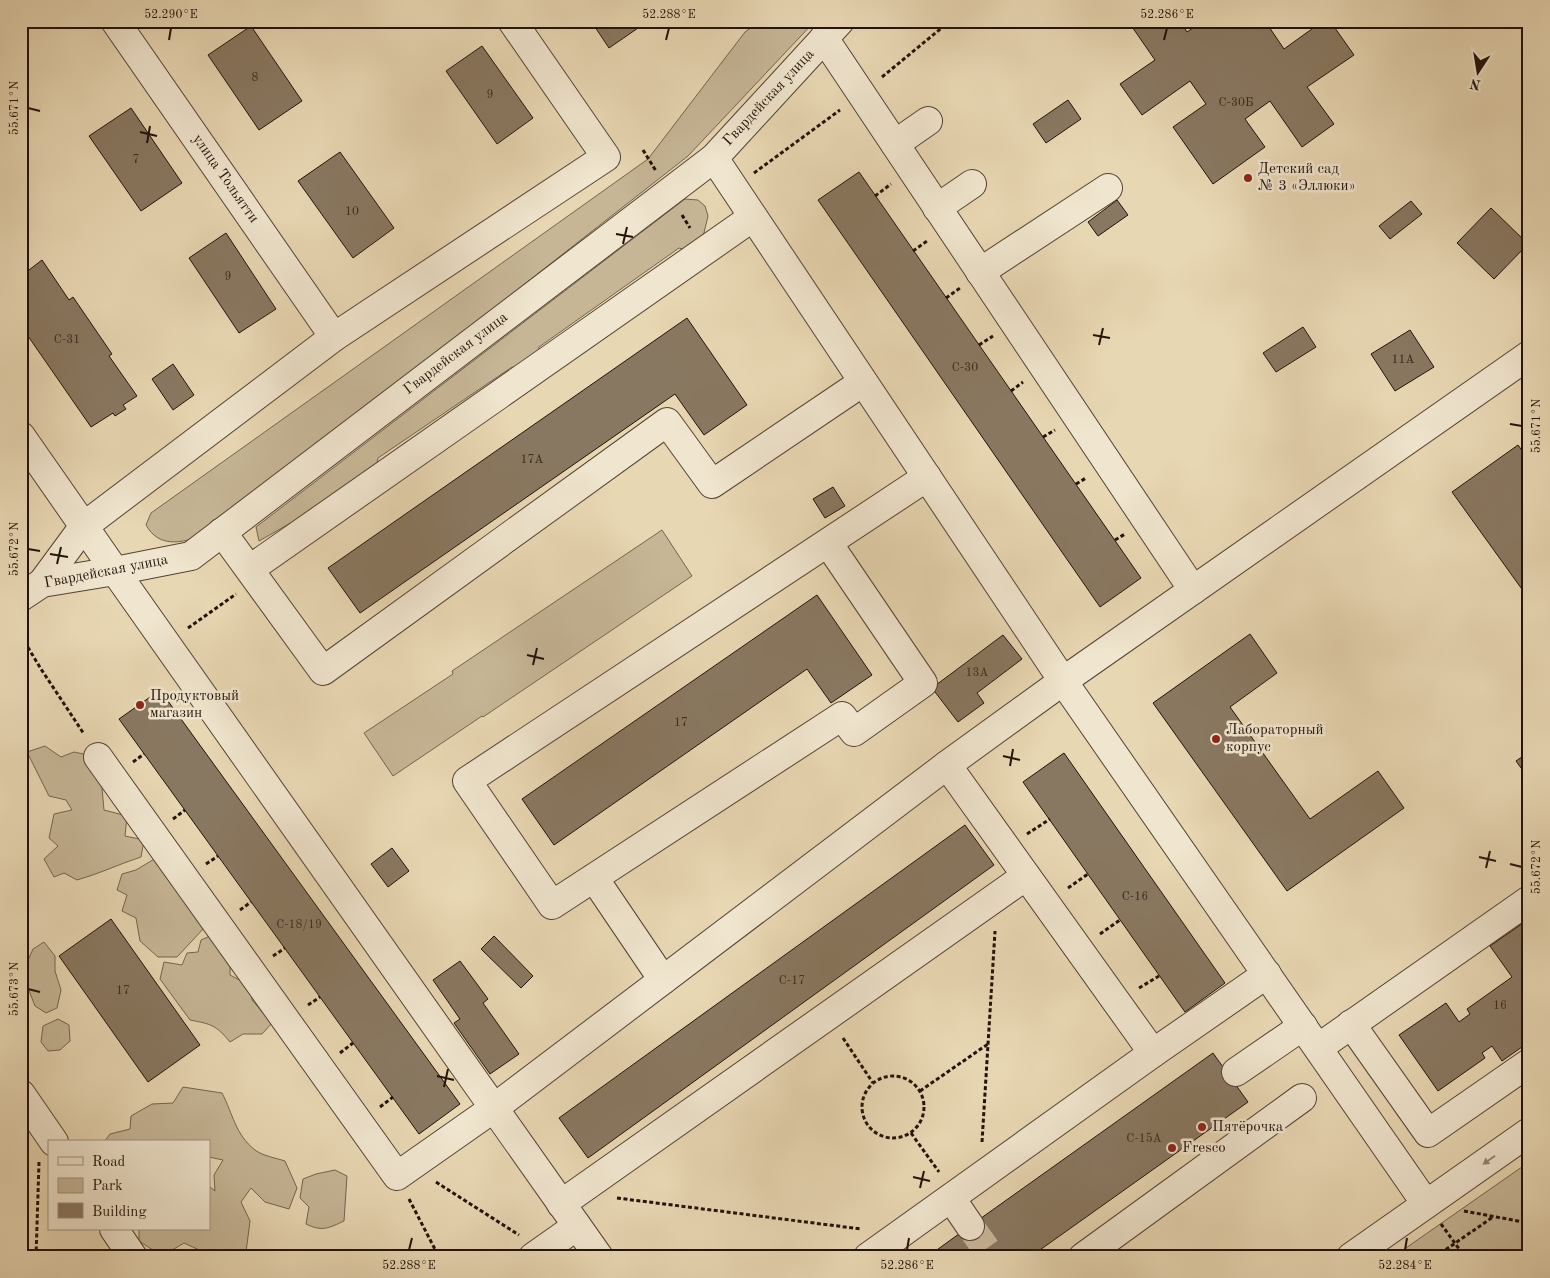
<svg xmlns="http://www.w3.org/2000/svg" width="1550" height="1278" viewBox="0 0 1550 1278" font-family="'Old Standard TT',serif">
	<rect width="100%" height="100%" fill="#e8d7b3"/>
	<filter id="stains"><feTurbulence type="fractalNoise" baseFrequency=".004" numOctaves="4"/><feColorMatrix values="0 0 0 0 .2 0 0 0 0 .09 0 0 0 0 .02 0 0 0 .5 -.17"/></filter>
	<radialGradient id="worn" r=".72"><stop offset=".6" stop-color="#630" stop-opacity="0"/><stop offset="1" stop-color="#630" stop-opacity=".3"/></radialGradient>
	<!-- green -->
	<g fill="#c6b696" stroke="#746450">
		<path d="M760,21H815L688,156L203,536C180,543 159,548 146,525L151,513L648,159L745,32Z"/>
		<polygon points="685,199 698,200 705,206 708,216 702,241 689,251 679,248 539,347 538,360 524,370 512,367 378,458 375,475 259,541 256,527"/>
		<polygon points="662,530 692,576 483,717 482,716 393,776 364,733 453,674 452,671"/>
		<path d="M45,746L61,757L74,752L88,755L101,777L104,810L127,816L125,836L144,840L141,857C119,864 99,874 77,880L64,873L54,877L44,859L58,846L49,838L54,814L72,810L66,800L49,796L27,752Z"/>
		<polygon points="156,858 204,928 177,957 158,957 140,941 136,918 122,911 127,895 117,890 122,874 136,870"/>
		<path d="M217,933L230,962V975L251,986L252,1000L272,1023L262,1034H243L230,1042C216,1025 211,1024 190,1020L160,979L164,962L182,965L187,953L198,952L201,940Z"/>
		<polygon points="44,942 55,956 55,971 61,990 57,1008 46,1013 35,1006 28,988 24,969 33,949"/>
		<polygon points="58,1019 69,1025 70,1041 60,1050 48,1051 41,1042 43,1026"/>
		<path d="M183,1087L222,1093C233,1114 235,1134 255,1150C263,1156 276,1158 285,1161L297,1188L289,1209L265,1202L251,1188L241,1202L250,1221L246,1252L231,1255L206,1253L184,1243L162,1256L139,1241V1229H209V1186L215,1191L214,1175L223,1160L209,1157V1142H104L110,1134L130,1129L131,1116L152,1104L173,1103Z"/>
		<polygon points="1529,1162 1529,1257 1393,1257"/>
		<path d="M335,1170L347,1176L344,1221C329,1228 322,1232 306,1224L309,1207L300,1198L303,1179L316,1174Z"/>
	</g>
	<!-- building -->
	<g fill="#897861" stroke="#221209">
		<polygon points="591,21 638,21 641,26 609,48"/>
		<polygon points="1128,21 1180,21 1187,32 1203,21 1265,21 1284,49 1323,21 1330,21 1354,55 1307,87 1334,124 1302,147 1270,101 1245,119 1265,147 1213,184 1173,127 1206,104 1190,81 1142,115 1120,84 1155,60"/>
		<polygon points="251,26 302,101 259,130 208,55"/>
		<polygon points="482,46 533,118 497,144 446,71"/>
		<polygon points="1068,100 1081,119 1046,143 1033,124"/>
		<polygon points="131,108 182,183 141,211 89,136"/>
		<polygon points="340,152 394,228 353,258 298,181"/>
		<polygon points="859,172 1141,578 1100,607 818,200"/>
		<polygon points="1117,200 1128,215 1098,236 1088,222"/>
		<polygon points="1411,201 1422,214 1390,239 1379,226"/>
		<polygon points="1491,208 1528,244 1494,279 1457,243"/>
		<polygon points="226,233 276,309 239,333 189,258"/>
		<polygon points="42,260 69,300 73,297 112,354 109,356 137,396 123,405 126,409 115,416 113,413 91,427 21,326 21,268 26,265 29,270"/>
		<polygon points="687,318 747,405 704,435 675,394 360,613 328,568"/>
		<polygon points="1303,327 1316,347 1276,372 1263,353"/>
		<polygon points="1410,330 1434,367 1395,391 1371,354"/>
		<polygon points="173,364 194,395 173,410 152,379"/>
		<polygon points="1518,445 1529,460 1529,599 1452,492"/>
		<polygon points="833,487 845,506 825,518 813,499"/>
		<polygon points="817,595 872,675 831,703 807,669 554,845 522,799"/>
		<polygon points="1250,634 1277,673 1230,707 1310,819 1378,771 1404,808 1287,891 1153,703"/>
		<polygon points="1003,635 1022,659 977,693 984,703 958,722 932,688"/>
		<polygon points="160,690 460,1104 419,1134 119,719"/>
		<polygon points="1529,752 1529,779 1516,761"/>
		<polygon points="1064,753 1225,983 1185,1012 1023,782"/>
		<polygon points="965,825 994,865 588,1158 559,1118"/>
		<polygon points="392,848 409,871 388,887 371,864"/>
		<polygon points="111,919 200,1045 148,1082 59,956"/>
		<polygon points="1529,919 1529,997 1527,998 1529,1000 1529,1042 1502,1061 1492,1046 1482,1053 1485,1058 1438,1091 1399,1035 1446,1003 1459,1022 1470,1014 1467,1009 1512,977 1490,946"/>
		<polygon points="494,936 533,976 521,988 481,949"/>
		<polygon points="460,961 488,999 483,1003 519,1054 490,1074 454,1023 460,1019 433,980"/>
		<polygon points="1213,1053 1248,1102 1030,1257 992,1257 970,1226"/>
		<polygon points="970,1226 992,1257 927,1257"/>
	</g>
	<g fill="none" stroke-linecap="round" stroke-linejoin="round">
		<!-- minor-tunnel -->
		<polyline stroke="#cab99a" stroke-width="28" stroke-dasharray="28 14" stroke-linecap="butt" points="970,1226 992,1257"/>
		<defs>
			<g id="minor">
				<polyline points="115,21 334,337"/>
				<polyline points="824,38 1193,590"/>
				<polyline points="895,144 928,121"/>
				<polyline points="714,158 1063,681 1426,1204"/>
				<polyline points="937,208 972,184"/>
				<polyline points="980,272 1108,188"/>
				<polyline points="21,436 115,571 599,1257"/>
				<polyline points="222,532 323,671 667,422 712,484 863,382"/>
				<polyline points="828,543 923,683 854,732 842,716 552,905 467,781 927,477"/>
				<polyline points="250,569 753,217"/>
				<polyline points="42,583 84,526 334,337 606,157 512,21"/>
				<polyline points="21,597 42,583 115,571 191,556 714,158 840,21"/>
				<polyline points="98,757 397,1176 494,1108 947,765 1063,681 1529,355"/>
				<polyline points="947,765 1153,1053"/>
				<polyline points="594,878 663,980"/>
				<polyline points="1351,1024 1428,1133 1529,1063"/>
				<polyline points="1318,1048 1529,900"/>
				<polyline points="1236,1072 1303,1026"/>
				<polyline points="21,1094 54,1142"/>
				<polyline points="951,1198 970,1226"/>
				<polyline points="561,1204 1026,876"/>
				<polyline points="114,1229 133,1257"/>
				<polyline points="533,1257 577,1226"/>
				<polyline points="868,1257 1153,1053 1267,974"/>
				<polyline points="1083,1257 1302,1098"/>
				<polyline points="1351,1257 1529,1132"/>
			</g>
		</defs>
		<!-- minor casing -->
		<use href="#minor" stroke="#544334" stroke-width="30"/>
		<!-- path -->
		<g stroke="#221209" stroke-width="3" stroke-dasharray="4 2.5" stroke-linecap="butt">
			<polyline points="882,77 950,21"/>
			<polyline points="643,150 656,171"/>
			<polyline points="754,173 840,110"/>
			<polyline points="875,196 891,184"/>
			<polyline points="682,215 690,228"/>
			<polyline points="913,251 927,241"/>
			<polyline points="946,298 960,288"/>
			<polyline points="979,345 993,336"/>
			<polyline points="1011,391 1023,382"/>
			<polyline points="1043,437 1055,430"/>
			<polyline points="1076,484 1086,478"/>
			<polyline points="1115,540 1125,534"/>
			<polyline points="188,628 236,594"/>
			<polyline points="21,636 41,669 84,734"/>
			<polyline points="133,762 144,754"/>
			<polyline points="173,819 185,810"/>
			<polyline points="1027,834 1050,819"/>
			<polyline points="206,864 218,856"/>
			<polyline points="1068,888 1088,874"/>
			<polyline points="240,910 251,902"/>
			<polyline points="1100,934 1120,920"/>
			<polyline points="273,956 285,948"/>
			<polyline points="1139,988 1159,976"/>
			<polyline points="308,1005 320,997"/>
			<polyline points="843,1038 873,1083"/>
			<polyline points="340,1053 353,1043"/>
			<circle cx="893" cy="1107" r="31"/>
			<polyline points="920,1091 988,1044"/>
			<polyline points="380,1107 393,1097"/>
			<polyline points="911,1133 939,1172"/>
			<polyline points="982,1142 995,931"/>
			<polyline points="436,1182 519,1235"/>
			<polyline points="617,1198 861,1229"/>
			<polyline points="409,1199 439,1257"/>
			<polyline points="1464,1211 1529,1223"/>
			<polyline points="1441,1224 1465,1257"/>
			<polyline points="36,1257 39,1162"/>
			<polyline points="1435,1257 1493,1217"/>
		</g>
		<!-- minor -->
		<use href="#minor" stroke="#f0e5ce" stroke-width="28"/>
	</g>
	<!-- one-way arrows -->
	<defs><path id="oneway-solid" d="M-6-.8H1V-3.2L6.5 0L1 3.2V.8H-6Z" transform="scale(1.25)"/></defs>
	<use fill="#938675" href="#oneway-solid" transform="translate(1489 1160) rotate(145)"/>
	<!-- ticks -->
	<path fill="none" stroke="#221209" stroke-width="2" d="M169,40L171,28M666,40L669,28M1164,40L1167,28M28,108L40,111M140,132L157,136M147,143L150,126M616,234L633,237M623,244L627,227M1093,335L1110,338M1099,345L1103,328M1510,424L1522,426M28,549L40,551M50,554L68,557M57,564L61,547M527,655L544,659M533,665L537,648M1003,756L1020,760M1010,766L1013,749M1479,857L1496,861M1510,864L1522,867M1486,868L1490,851M28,989L40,992M437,1076L454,1080M444,1087L448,1069M913,1177L930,1181M920,1188L924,1171M409,1250L412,1238M907,1250L909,1238M1405,1250L1407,1238"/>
	<!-- markers -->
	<g fill="#8f2418" stroke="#f0e5ce" stroke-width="2">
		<circle cx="1248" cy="178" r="5"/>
		<circle cx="140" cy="705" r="5"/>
		<circle cx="1216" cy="739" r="5"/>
		<circle cx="1202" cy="1127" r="5"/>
		<circle cx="1172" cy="1148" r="5"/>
	</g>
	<g text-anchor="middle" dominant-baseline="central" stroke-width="5" stroke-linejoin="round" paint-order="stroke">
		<!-- number labels -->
		<g font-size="12" fill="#3c2c1f">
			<text x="255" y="78">8</text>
			<text x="490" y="95">9</text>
			<text x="1236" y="103">С-30Б</text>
			<text x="136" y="160">7</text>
			<text x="352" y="212">10</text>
			<text x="228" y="277">9</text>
			<text x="67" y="340">С-31</text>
			<text x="1403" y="360">11А</text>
			<text x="965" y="368">С-30</text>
			<text x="532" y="460">17А</text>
			<text x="977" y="673">13А</text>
			<text x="681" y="723">17</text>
			<text x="1135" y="897">С-16</text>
			<text x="299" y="925">С-18/19</text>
			<text x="792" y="981">С-17</text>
			<text x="123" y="991">17</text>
			<text x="1500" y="1006">16</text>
			<text x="1144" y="1139">С-15А</text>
		</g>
		<!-- street labels -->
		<g font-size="15" fill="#221209" stroke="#f0e5ce">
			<text transform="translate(769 98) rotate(-47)">Гвардейская улица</text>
			<text transform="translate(225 179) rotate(55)">улица Тольятти</text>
			<text transform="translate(456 354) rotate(-37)">Гвардейская улица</text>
			<text transform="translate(106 572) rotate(-11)">Гвардейская улица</text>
		</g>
		<!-- poi labels -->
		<g font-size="15" fill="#221209" stroke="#f0e5ce" text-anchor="start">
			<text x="1258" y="169">Детский сад<tspan x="1258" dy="17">№ 3 «Эллюки»</tspan></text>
			<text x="150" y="696">Продуктовый<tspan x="150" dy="17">магазин</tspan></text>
			<text x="1226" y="730">Лабораторный<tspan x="1226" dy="17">корпус</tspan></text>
			<text x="1212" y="1127">Пятёрочка</text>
			<text x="1182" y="1148">Fresco</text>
		</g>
	</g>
	<!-- margin -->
	<rect width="1550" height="1278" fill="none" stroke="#e8d7b3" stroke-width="55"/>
	<!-- legend -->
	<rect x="48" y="1140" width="162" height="90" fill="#f0e5ce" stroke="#9e917f"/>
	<rect x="58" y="1157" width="25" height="8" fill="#f0e5ce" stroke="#9e917f"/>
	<text x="92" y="1166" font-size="15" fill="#221209">Road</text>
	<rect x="58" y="1178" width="25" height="15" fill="#c6b696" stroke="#9e917f"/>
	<text x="92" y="1190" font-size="15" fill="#221209">Park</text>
	<rect x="58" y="1203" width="25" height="15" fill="#897861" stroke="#9e917f"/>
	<text x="92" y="1216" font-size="15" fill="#221209">Building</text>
	<!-- north arrow -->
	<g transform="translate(1478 72) rotate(192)" stroke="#f0e5ce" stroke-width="4" paint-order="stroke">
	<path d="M0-4L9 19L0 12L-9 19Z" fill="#221209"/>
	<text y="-8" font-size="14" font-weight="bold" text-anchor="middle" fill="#221209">N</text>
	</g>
	<rect x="28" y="28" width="1494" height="1222" fill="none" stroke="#221209" stroke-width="2"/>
	<g font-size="12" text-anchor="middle" fill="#221209">
		<text x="171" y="18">52.290°E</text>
		<text x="669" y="18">52.288°E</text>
		<text x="1167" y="18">52.286°E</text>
		<text transform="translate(14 108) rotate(-90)" y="4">55.671°N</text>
		<text transform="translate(1536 426) rotate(-90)" y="4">55.671°N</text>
		<text transform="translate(14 549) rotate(-90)" y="4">55.672°N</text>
		<text transform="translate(1536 867) rotate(-90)" y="4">55.672°N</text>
		<text transform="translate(14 989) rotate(-90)" y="4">55.673°N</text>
		<text x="409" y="1269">52.288°E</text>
		<text x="907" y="1269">52.286°E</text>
		<text x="1405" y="1269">52.284°E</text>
	</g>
	<rect width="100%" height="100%" filter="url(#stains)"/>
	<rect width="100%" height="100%" fill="url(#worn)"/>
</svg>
